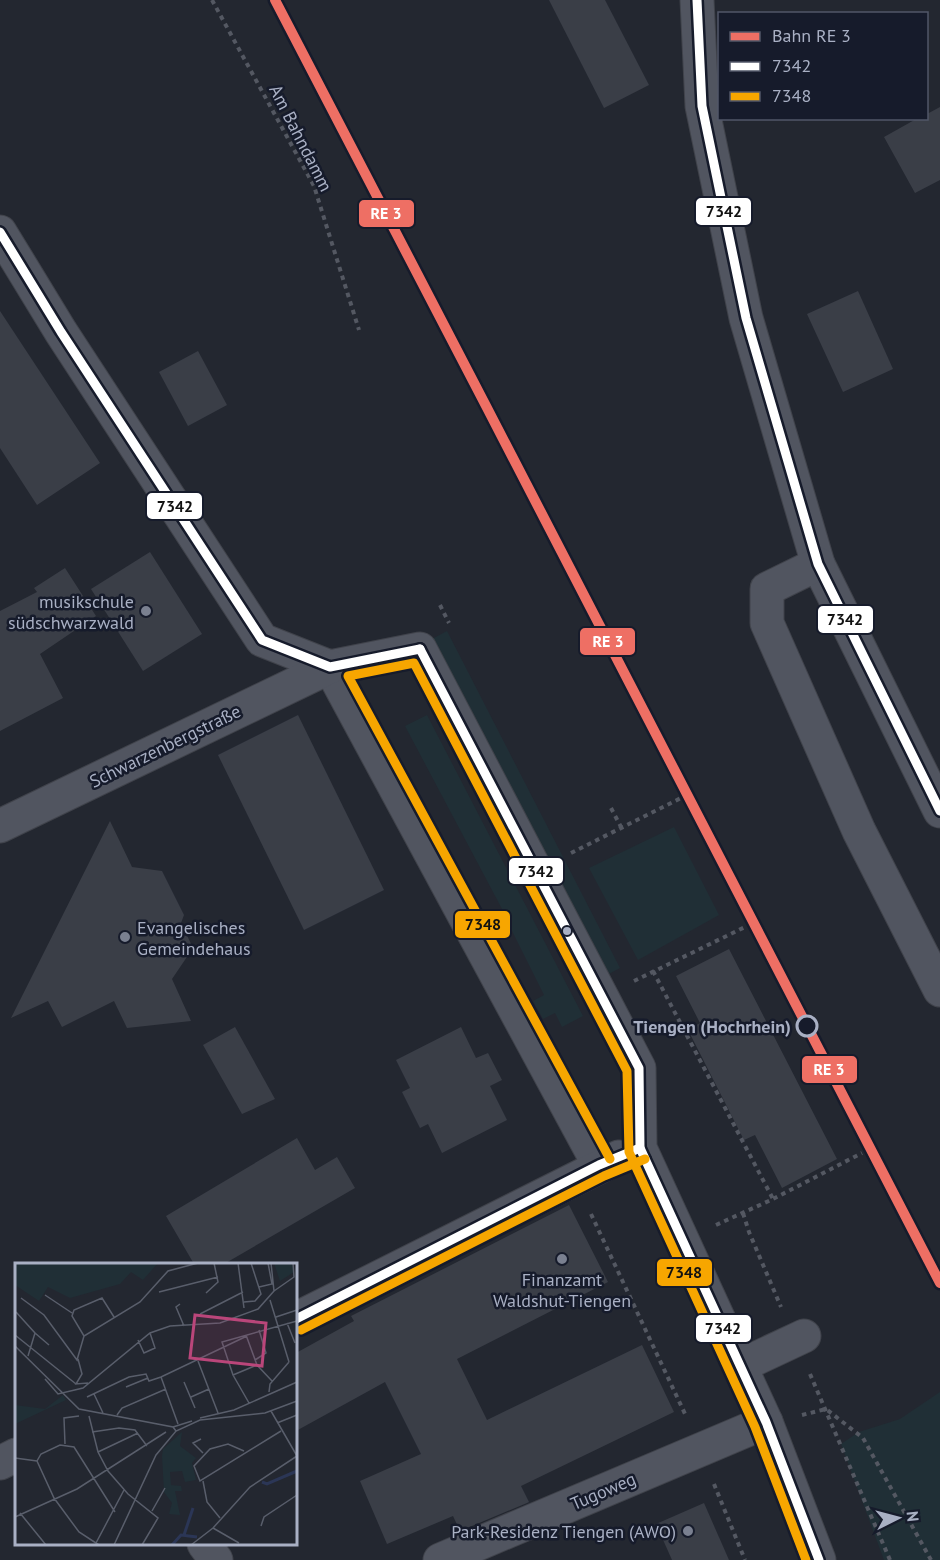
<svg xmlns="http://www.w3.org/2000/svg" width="940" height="1560" viewBox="0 0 940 1560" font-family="'PT Sans',sans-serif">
	<rect width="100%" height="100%" fill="#232730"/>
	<!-- green -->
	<g fill="#202f36">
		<polygon points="447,631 620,968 605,976 432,639"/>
		<polygon points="427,715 583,1016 562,1027 555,1013 543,1019 533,1001 544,995 508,923 492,931 486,918 502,909 405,726"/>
		<polygon points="674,827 719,915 638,960 589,868"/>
		<polygon points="940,1392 940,1560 884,1560 841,1444 859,1432 900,1419"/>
	</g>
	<!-- building -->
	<g fill="#3a3e47">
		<polygon points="549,0 605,0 649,85 604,108"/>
		<polygon points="940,107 940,180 915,193 884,137 918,118 927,118 927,114"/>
		<polygon points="858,291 893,369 843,392 807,314"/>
		<polygon points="0,311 100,463 37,505 0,448"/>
		<polygon points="198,351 227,405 188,426 159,372"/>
		<polygon points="150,552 202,634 143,671 91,589"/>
		<polygon points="65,568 96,616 40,654 63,698 0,731 0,611 37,592 34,588"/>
		<polygon points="298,715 384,890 304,930 218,755"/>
		<polygon points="110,821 132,867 162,871 184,915 181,923 193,948 172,979 191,1021 127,1028 114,1001 62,1027 48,1001 11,1018"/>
		<polygon points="729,949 837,1159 782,1188 755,1135 744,1140 688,1030 700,1023 676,976"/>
		<polygon points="235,1027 275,1099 242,1114 203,1045"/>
		<polygon points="461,1027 476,1058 488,1053 502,1080 490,1086 507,1120 442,1153 428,1124 420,1128 402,1092 410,1088 396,1060"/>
		<polygon points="297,1138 315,1170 337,1157 355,1188 224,1264 194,1264 166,1216"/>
		<polygon points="569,1205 608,1282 457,1359 487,1420 642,1345 674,1412 521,1486 529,1502 527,1503 460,1531 453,1516 387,1544 360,1481 421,1454 385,1382 296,1431 296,1353 354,1321 351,1316"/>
		<polygon points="704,1503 729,1560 672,1560 656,1524"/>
	</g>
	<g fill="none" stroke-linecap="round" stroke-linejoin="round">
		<defs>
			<g id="minor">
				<polyline points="697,0 702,106 746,318 818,564 940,811"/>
				<polyline points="0,232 61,332 262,640 330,667 420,649 639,1068 640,1148 766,1422 819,1560"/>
				<polyline points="818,564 767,589 767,623 859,831 940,990"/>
				<polyline points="330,667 599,1165"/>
				<polyline points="0,826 330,667"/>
				<polyline points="296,1319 619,1157"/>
				<polyline points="740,1366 804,1336"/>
				<polyline points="0,1463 16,1455"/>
				<polyline points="204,1544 216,1560"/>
				<polyline points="440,1560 766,1422"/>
			</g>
		</defs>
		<!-- minor casing -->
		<use href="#minor" stroke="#40434b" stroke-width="35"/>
		<!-- path -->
		<g stroke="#545862" stroke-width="4" stroke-dasharray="4.5 4.5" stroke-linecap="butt">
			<polyline points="212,0 314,186 359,330"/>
			<polyline points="440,605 449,623"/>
			<polyline points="611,808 621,827"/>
			<polyline points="571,853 681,798"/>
			<polyline points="653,971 773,1199"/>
			<polyline points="634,981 747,926"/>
			<polyline points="743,1213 749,1232 781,1307"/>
			<polyline points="591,1214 686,1416"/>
			<polyline points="716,1225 773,1199 862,1153"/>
			<polyline points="810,1374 890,1560"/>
			<polyline points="802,1415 826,1409 863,1438 931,1560"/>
			<polyline points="714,1484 745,1560"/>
		</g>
		<!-- minor -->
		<use href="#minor" stroke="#515560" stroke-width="33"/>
		<defs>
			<g id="bus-1">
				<polyline points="697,0 702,106 746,318 818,564 940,811"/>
				<polyline points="0,232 61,332 262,640 330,667 420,649"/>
				<polyline points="420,649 639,1068 640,1148 766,1422 819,1560"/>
				<polyline points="296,1319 599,1165 640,1148"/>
			</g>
			<g id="bus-2">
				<polyline points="610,1159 348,676 414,663 627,1071 629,1152 755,1427 806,1560"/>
				<polyline points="301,1330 604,1176 645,1159"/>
			</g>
		</defs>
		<!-- bus-1 casing -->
		<use href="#bus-1" stroke="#161b2b" stroke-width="14"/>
		<!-- bus-2 casing -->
		<use href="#bus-2" stroke="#161b2b" stroke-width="14"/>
		<!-- bus-1 -->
		<use href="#bus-1" stroke="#fff" stroke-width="9"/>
		<!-- bus-2 -->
		<use href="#bus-2" stroke="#f7a600" stroke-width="9"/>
		<defs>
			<path id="rail-1" d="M275,0C498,427 718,856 940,1283"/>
		</defs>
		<!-- rail-1 casing -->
		<use href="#rail-1" stroke="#161b2b" stroke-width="15"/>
		<!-- rail-1 -->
		<use href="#rail-1" stroke="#ee6f64" stroke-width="10"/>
	</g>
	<!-- markers -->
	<g fill="#7a8090" stroke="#161b2b" stroke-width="2">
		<circle cx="146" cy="611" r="6"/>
		<circle cx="125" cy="937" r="6"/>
		<circle cx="562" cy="1259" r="6"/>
		<circle cx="688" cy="1531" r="6"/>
	</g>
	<circle fill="#a9b0c4" stroke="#161b2b" stroke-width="2" cx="567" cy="931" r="5"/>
	<circle fill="#161b2b" stroke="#a9b0c4" stroke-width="3" cx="807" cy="1026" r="10"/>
	<g text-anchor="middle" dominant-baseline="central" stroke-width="5" stroke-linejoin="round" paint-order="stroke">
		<!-- street labels -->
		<g font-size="18" fill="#a9b0c4" stroke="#161b2b">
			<text transform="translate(301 138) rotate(63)">Am Bahndamm</text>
			<text transform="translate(165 746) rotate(-26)">Schwarzenbergstraße</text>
			<text transform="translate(603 1491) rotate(-23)">Tugoweg</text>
		</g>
		<!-- poi labels -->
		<g font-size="18" fill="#a9b0c4" stroke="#161b2b" text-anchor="end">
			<text x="134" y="601">musikschule<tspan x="134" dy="21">südschwarzwald</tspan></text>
			<text x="137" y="927" text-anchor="start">Evangelisches<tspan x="137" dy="21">Gemeindehaus</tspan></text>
			<text x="562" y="1279" text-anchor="middle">Finanzamt<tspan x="562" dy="21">Waldshut-Tiengen</tspan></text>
			<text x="676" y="1531">Park-Residenz Tiengen (AWO)</text>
		</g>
		<!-- stop labels -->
		<g font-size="18" font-weight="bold" fill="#a9b0c4" stroke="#161b2b" text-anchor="end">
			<text x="791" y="1026">Tiengen (Hochrhein)</text>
		</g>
	</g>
	<!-- overview -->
	<g transform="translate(15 1263)">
		<rect width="282" height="282" fill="#232730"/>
		<path d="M0,0H143L128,17L116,9L105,21L55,35L33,24L24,38L0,22ZM259,0H277L279,9L265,18ZM48,132L51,137L0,161V142L30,146ZM167,169L165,183L181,195L177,200L181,217L170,219L167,208L155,209L156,222L166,223L167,228H160L165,252L154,251L157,240L149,229L147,193L148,186Z" fill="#202f36"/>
		<path fill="none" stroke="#2b3656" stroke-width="3" d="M247,219L252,221L282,208M169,272L178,245M157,282L166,272L182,274"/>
		<path fill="none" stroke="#595e6b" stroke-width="1.5" d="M223,0L229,45M244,24L257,21L253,0M259,28L279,14L278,0M144,29L203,14M191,30L203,19L199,0M30,32L57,50M6,35L29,52L62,97L69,73L125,39L153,8L183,0M255,37L274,99M229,39L240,38L246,31L236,0M165,41L161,44L169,63M1,49L20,70L13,93M185,51L228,29M261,54L282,47M272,60L280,80M20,70L34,82M0,72L61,121M231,72L242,102L257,118M69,73L57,53L59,47L87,35L99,54M123,77L129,90L140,85L135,70M0,83L64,146L158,164L161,168M63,96L67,111L61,121L73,120M240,97L251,90L244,67M183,98L203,150M218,112L242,102M146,114L163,161M30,116L43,131L68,125L135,70L155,63L205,60L243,46L259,28L256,0M169,119L180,145M111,124L133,115M254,129L255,121L274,99M79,131L88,150M72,134L114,114L131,111L134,118L146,114L232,73M176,134L194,126M234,140L218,112L207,79L282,58M256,148L282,193M102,152L107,145L151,126M74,153L83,189L93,208L113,231L143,255L127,282M185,155L219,147L282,119M262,160L282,152M158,164L177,158M77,169L104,165L120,167L132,183M186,176L178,180L188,190M50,181L49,155L64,153M229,188L213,181L195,186L179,203L185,218L266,168M83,189L123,170M0,195L22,198M188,218L192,239L205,255M137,248L150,225M5,250L31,282M0,254L62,226L151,169M246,263L249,254L282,232M198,265L224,280M81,280L109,227M84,282L64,269L39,235L22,198L26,191L45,182L59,184L100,249M99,282L141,192L161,168L185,157L250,150L282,138M176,282L198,265L235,224L282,193"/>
		<path fill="#ba467a" fill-opacity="0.15" stroke="#ba467a" stroke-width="3" d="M180,52L251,60L247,103L175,95Z"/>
		<rect width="282" height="282" fill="none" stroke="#a9b0c4" stroke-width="3"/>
	</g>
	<g stroke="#161b2b" stroke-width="2">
		<rect x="695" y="197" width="57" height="29" rx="6" fill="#fff"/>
		<rect x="358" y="199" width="57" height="29" rx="6" fill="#ee6f64"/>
		<rect x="146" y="492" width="57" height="28" rx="6" fill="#fff"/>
		<rect x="817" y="605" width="57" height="29" rx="6" fill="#fff"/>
		<rect x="579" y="627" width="57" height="29" rx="6" fill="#ee6f64"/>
		<rect x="508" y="857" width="56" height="28" rx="6" fill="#fff"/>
		<rect x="454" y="910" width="57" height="29" rx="6" fill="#f7a600"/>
		<rect x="801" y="1055" width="57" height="29" rx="6" fill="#ee6f64"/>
		<rect x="656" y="1258" width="57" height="29" rx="6" fill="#f7a600"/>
		<rect x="695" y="1314" width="57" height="29" rx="6" fill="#fff"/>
	</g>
	<g font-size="16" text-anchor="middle" font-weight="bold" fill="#fff">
		<text x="386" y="219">RE 3</text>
		<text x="608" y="647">RE 3</text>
		<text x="829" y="1075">RE 3</text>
	</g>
	<g font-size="16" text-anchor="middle" font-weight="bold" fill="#111">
		<text x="724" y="217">7342</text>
		<text x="175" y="512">7342</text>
		<text x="845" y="625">7342</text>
		<text x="536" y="877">7342</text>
		<text x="483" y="930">7348</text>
		<text x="684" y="1278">7348</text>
		<text x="723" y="1334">7342</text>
	</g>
	<!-- legend -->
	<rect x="718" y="12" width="210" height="108" fill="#161b2b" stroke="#515768" stroke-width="1.5"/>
	<rect x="730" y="32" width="30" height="9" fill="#ee6f64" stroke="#515768" stroke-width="1.5"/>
	<text x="772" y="42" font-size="18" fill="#a9b0c4">Bahn RE 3</text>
	<rect x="730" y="62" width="30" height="9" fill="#ffffff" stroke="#515768" stroke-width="1.5"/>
	<text x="772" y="72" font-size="18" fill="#a9b0c4">7342</text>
	<rect x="730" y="92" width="30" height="9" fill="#f7a600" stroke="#515768" stroke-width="1.5"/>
	<text x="772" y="102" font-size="18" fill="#a9b0c4">7348</text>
	<!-- north arrow -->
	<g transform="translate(898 1518) rotate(84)" stroke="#161b2b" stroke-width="4.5" paint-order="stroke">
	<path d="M0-4.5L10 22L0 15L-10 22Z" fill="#a9b0c4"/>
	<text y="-9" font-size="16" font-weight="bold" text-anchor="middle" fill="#a9b0c4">N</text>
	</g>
</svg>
